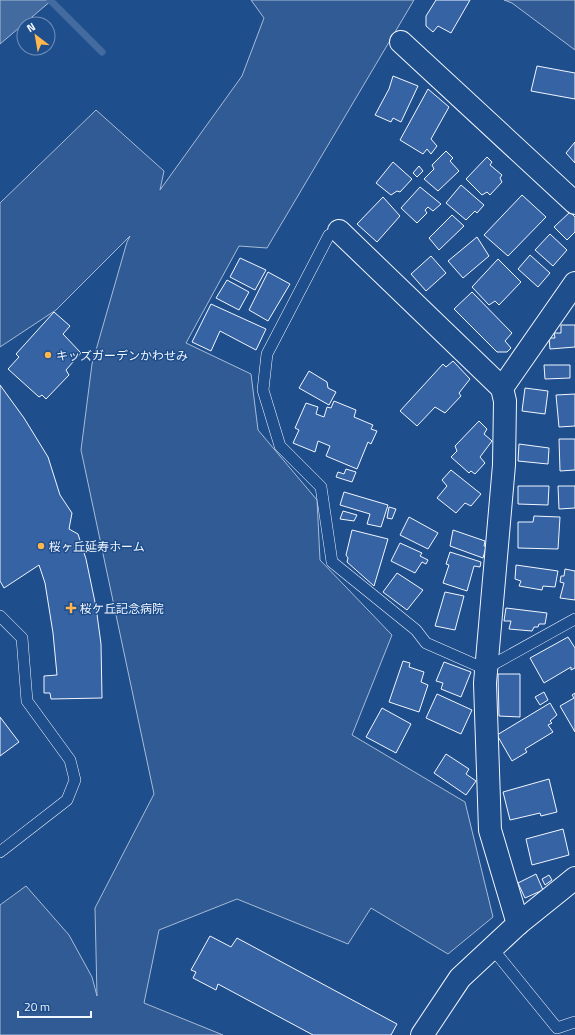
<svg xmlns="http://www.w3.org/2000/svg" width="575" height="1035" viewBox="0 0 575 1035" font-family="'Titillium Web','Noto Sans JP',sans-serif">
	<rect width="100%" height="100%" fill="#1f4e8c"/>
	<!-- built -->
	<g fill="#305b95" stroke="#a8bbd7">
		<polygon points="251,0 414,0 267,248 239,246 186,343 251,374 258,430 317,500 320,560 392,635 352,735 465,802 493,917 448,954 371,908 348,944 237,899 159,930 144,1003 223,1035 0,1035 0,905 26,886 69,935 92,977 97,996 95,908 154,794 81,450 92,364 127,242 130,236 56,310 0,347 0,203 96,110 164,171 160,190 242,76 264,18"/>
		<polygon points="504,0 575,0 575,50 512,3"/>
	</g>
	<!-- water -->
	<polygon fill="#446ba0" stroke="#a8bbd7" points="0,0 52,0 0,44"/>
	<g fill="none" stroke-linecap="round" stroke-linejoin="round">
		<!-- stream -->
		<polyline stroke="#446ba0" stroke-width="7" points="50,0 102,52"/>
	</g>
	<!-- building -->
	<g fill="#3563a3" stroke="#f2f6ff">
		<polygon points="436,0 470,0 451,33 438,26 433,32 426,26 426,16"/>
		<polygon points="537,66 575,73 575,99 531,91"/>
		<polygon points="393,76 418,86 401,122 393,118 391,122 375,115 389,89"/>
		<polygon points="428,89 449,107 431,139 437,146 431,154 427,149 423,154 400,140"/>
		<polygon points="575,142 575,163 566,153"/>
		<polygon points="446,151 453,158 450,161 459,171 438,191 424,179 434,169 432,165"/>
		<polygon points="487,157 492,162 490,165 502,175 500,178 502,182 490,195 487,192 482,195 466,179"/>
		<polygon points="393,162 412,179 400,192 397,191 391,195 376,183"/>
		<polygon points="419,166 423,171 417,177 413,173"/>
		<polygon points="461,185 484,205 477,213 475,211 466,220 446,203"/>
		<polygon points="420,187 441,204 433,211 428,207 425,210 427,213 417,223 401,208"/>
		<polygon points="522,195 546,217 508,256 484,235"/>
		<polygon points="383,197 400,216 377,242 357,224"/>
		<polygon points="570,212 575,217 575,232 567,240 554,227"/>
		<polygon points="452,215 464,226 439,250 429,238"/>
		<polygon points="550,234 567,250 553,266 535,250"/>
		<polygon points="477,237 489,256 463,278 448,261"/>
		<polygon points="530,255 550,273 538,287 518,269"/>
		<polygon points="431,256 446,273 426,291 411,274"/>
		<polygon points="240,258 266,270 255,290 230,277"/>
		<polygon points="498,259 521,282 499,305 495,301 489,305 472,287"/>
		<polygon points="268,272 290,284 268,321 249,310"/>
		<polygon points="227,280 249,292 239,310 216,298"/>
		<polygon points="472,292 512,333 505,341 511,348 507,352 497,352 454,309"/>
		<polygon points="211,304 266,329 256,350 220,331 211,351 192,342"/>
		<polygon points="54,312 70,326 63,334 81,353 66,370 69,375 46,399 42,395 39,397 8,369 19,357 16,354"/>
		<polygon points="561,325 575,325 575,347 550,349 549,338 555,338 554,333 561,333"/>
		<polygon points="453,361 470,379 459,393 461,396 445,413 435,407 417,426 400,411 443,364 446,367"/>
		<polygon points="544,365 570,365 570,378 545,379"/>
		<polygon points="309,371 327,382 328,388 336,392 329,405 299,388"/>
		<polygon points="0,385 24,418 48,457 60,495 72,513 69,529 78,534 86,559 96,607 101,644 102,698 51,699 50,693 44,693 44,676 57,675 53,633 45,583 39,565 4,588 0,581"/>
		<polygon points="525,388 548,391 545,414 522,411"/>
		<polygon points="575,394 575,426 559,427 556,395"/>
		<polygon points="334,401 356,410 354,417 373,425 371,429 377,431 371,444 368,442 357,469 326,456 330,446 318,441 315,452 293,443 299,430 295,428 306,403 318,407 316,414 324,417 327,407 331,408"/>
		<polygon points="479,421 487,429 484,434 492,441 480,457 485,463 475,474 471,471 469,473 451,457 457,451 455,446"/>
		<polygon points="559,439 575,439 575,470 560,471"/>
		<polygon points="519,444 549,448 548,464 518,461"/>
		<polygon points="346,469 356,472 352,482 336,477 338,472 344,474"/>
		<polygon points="451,470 481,494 471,506 465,503 456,513 437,498 447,486 442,480"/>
		<polygon points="518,486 549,486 548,505 518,504"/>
		<polygon points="558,486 575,486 575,508 559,509"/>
		<polygon points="344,492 388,505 381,527 367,524 370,514 340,505"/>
		<polygon points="389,507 396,509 392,519 387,518"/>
		<polygon points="343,511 357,515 354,521 340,519"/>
		<polygon points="534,516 560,517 558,549 518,548 518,522 533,522"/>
		<polygon points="409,517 438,533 428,549 400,535"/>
		<polygon points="352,530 388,539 374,586 347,562 348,558 346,555"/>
		<polygon points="453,530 485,541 484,546 486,547 483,558 450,546"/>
		<polygon points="400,543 422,553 420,556 428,560 426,564 422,562 415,573 391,561"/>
		<polygon points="450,552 481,562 480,567 474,566 467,591 443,583 449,565 446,564"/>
		<polygon points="516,565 558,571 555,587 543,586 542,590 519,586 521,581 515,579"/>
		<polygon points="565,569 575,571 575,600 560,598 564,583 560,582 561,576 564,576"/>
		<polygon points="397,573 423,590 407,610 383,592"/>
		<polygon points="445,592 464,596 455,630 435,626"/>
		<polygon points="506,608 547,613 545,624 539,624 538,627 534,627 532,631 509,629 511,621 504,621"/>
		<polygon points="568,637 575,648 575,668 571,670 571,667 544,683 530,658"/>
		<polygon points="403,661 410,663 409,667 424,672 421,682 428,685 419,712 389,702"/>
		<polygon points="444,662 471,672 461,697 441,689 443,683 436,681"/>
		<polygon points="498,674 520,674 520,717 499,716"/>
		<polygon points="544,692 548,700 540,705 535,697"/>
		<polygon points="575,693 575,732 560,706 574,698 572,695"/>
		<polygon points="437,694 472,710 461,734 426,718"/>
		<polygon points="550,703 557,715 550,721 552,723 548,725 553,732 525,749 527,752 512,761 497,735"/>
		<polygon points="382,708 411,724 396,753 366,737"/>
		<polygon points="0,717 19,742 0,756"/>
		<polygon points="446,754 469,769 466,774 476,781 466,795 434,773"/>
		<polygon points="549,779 557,812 541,816 540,813 510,820 503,792"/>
		<polygon points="563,829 569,855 532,865 526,839"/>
		<polygon points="536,874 543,890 525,898 518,883"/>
		<polygon points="549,875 552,880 545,885 542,879"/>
		<polygon points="210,936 231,947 237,938 397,1024 391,1035 313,1035 218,984 216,990 193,978 196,972 191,970"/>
	</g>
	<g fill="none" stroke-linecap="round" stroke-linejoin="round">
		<defs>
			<g id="lane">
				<polyline points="339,231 329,235 267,354 263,390 280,446 321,487 332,562 416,630 426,643 485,669 575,619"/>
				<polyline points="0,616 22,638 27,701 70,760 75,780 67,800 0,852"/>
				<polyline points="492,948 557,1028 575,1022"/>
			</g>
			<g id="street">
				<polyline points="401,42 575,203"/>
				<polyline points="339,231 502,388 505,401 504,465 485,683 490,830 518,924"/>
				<polyline points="502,388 575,283"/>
				<polyline points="422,1035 460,978 518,924 575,878"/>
			</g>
		</defs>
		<!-- lane casing -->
		<use href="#lane" stroke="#f2f6ff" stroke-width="12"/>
		<!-- street casing -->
		<use href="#street" stroke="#f2f6ff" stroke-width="24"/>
		<!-- lane -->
		<use href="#lane" stroke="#1f4e8c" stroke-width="11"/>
		<!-- street -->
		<use href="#street" stroke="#1f4e8c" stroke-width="22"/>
	</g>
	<!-- markers -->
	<g fill="#ffb74d" stroke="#1f4e8c" stroke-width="1.5">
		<circle cx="48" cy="355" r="4"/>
		<circle cx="41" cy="546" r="4"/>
		<path d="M69 602h4v4h4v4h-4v4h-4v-4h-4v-4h4z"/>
	</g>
	<g text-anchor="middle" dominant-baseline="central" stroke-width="3" stroke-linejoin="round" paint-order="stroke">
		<!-- poi labels -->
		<g font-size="12" fill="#f2f6ff" stroke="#1f4e8c" text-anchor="start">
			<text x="56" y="355">キッズガーデンかわせみ</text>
			<text x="49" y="546">桜ヶ丘延寿ホーム</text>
			<text x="80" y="608">桜ケ丘記念病院</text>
		</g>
	</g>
	<!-- north arrow -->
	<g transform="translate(36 36) rotate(329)"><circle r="19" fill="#1f4e8c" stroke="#7391ba"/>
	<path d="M0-3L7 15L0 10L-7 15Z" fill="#ffb74d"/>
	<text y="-6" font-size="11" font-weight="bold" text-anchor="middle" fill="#f2f6ff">N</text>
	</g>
	<!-- scale -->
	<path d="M18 1011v6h73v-6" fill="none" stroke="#f2f6ff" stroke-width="2"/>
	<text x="24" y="1011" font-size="12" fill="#f2f6ff" stroke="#1f4e8c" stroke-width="3" paint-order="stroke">20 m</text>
</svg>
